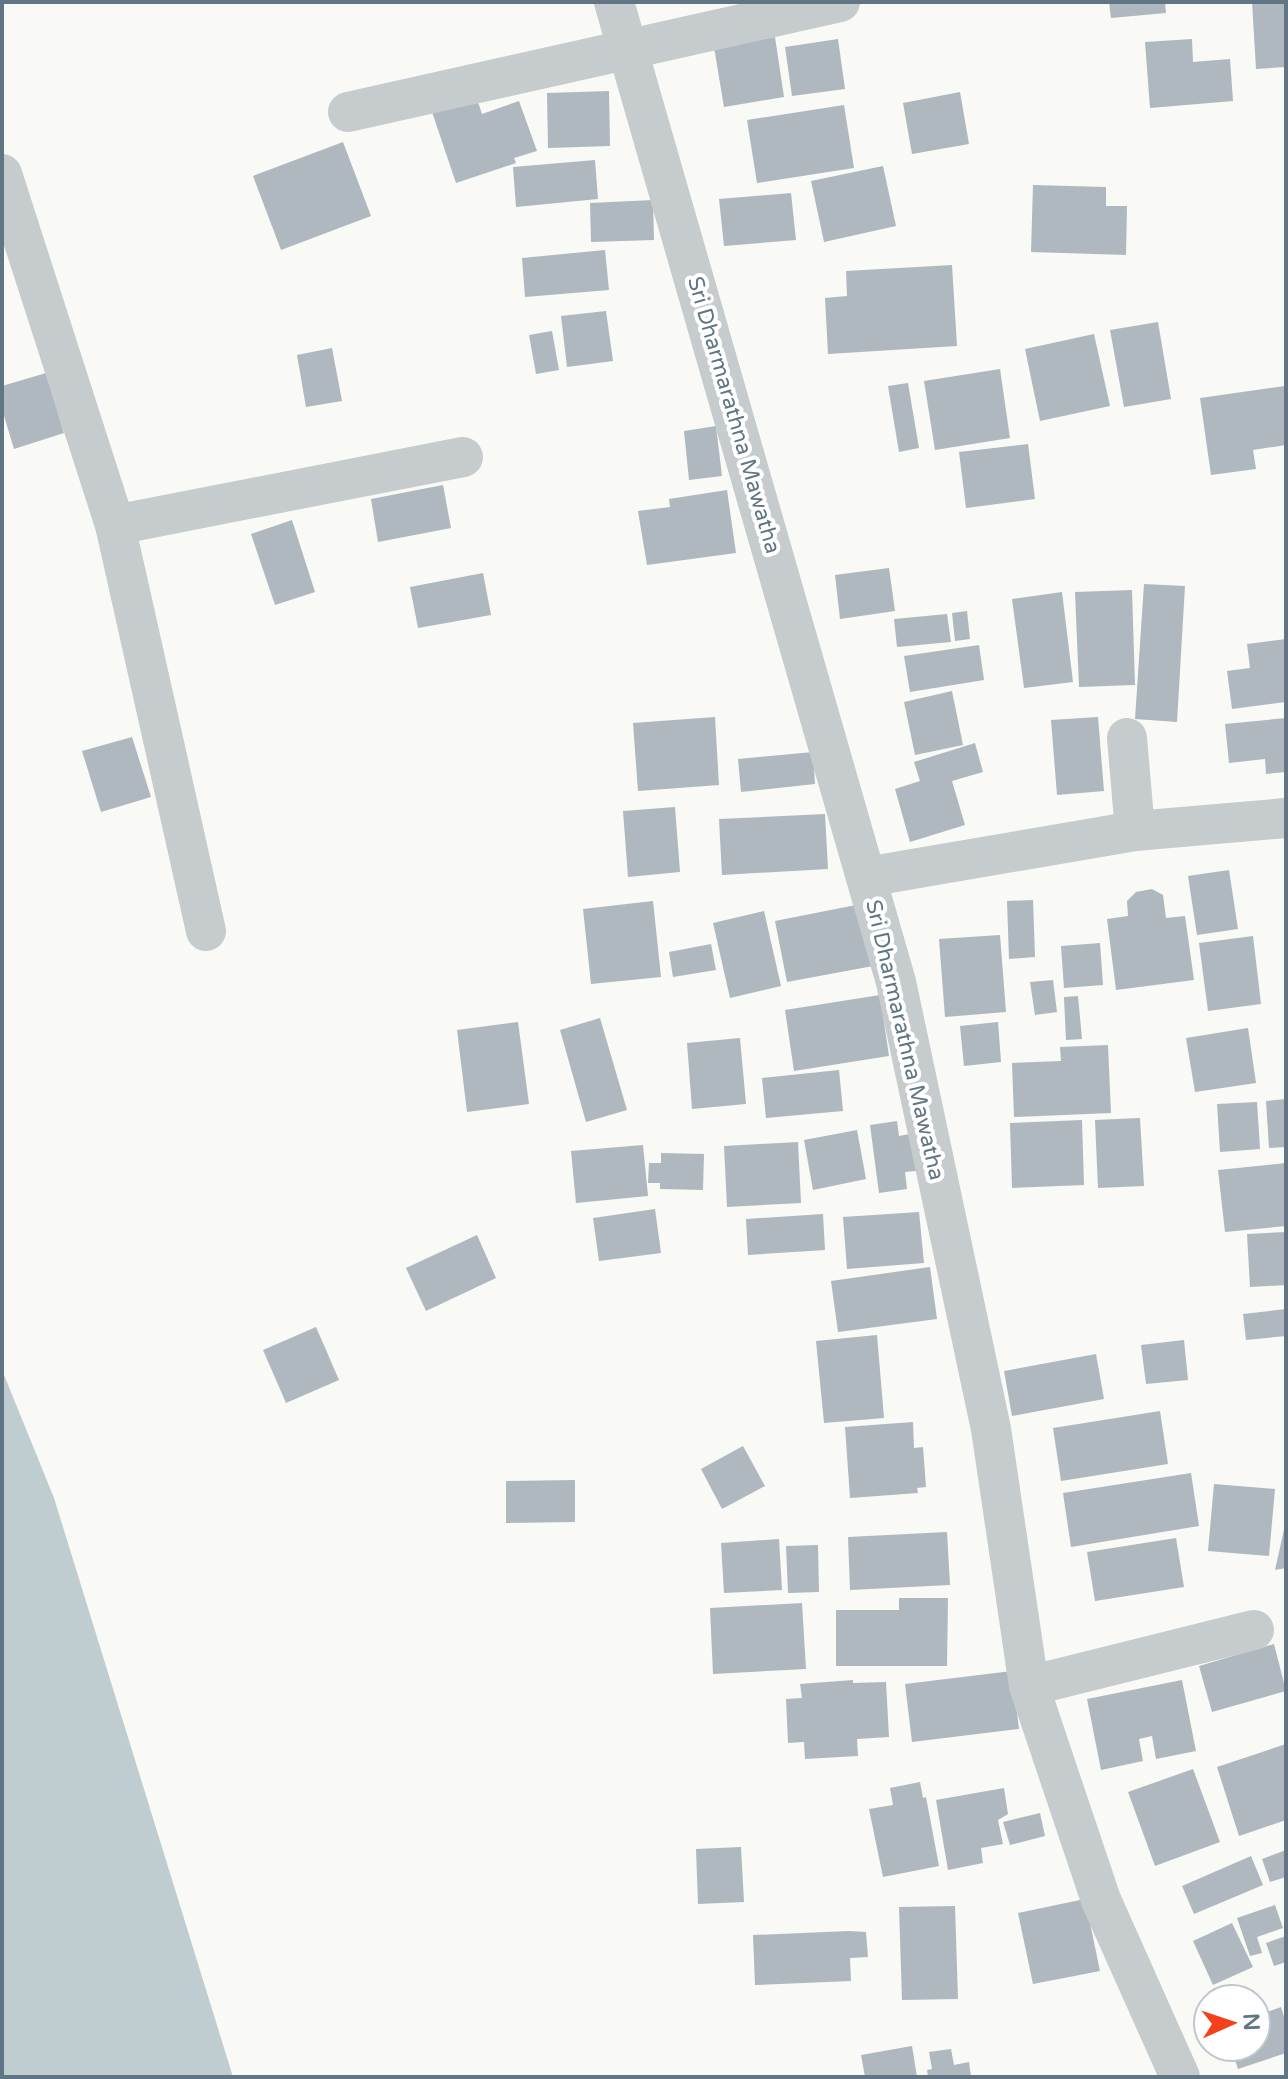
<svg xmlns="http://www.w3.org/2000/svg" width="1288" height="2079" viewBox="0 0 1288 2079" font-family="'Varela Round',sans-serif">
	<rect width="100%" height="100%" fill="#f9f9f6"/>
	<!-- water -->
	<polygon fill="#bfccd0" points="2,1370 54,1498 233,2077 2,2077"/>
	<!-- building -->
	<g fill="#aeb8be">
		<polygon points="1109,2 1165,2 1166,13 1111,18"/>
		<polygon points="1252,2 1286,2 1286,67 1256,69"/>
		<polygon points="775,37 784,97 724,107 714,47"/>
		<polygon points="838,39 845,89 792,96 785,47"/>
		<polygon points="1192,39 1193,62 1230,59 1233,101 1150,108 1145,42"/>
		<polygon points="609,91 610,146 548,148 547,93"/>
		<polygon points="960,92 969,144 912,154 903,103"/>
		<polygon points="519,101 537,151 514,158 516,163 456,183 432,112 478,102 482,114"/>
		<polygon points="844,105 854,168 757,183 747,120"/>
		<polygon points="343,142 371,216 281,250 253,176"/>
		<polygon points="595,160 598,199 516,207 513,167"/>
		<polygon points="883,166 896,226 824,242 811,181"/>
		<polygon points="1033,185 1106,187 1106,206 1127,206 1126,255 1031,252"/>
		<polygon points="791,193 796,240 724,246 719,199"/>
		<polygon points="653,200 654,240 591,242 590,203"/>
		<polygon points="605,250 609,290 525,297 522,258"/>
		<polygon points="952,265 957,346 828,354 825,298 847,296 846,271"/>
		<polygon points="606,311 613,361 567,367 561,316"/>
		<polygon points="1158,322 1171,399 1124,407 1110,330"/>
		<polygon points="552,331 559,370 536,374 529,335"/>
		<polygon points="1094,334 1110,406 1040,421 1025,349"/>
		<polygon points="332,348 342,401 306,407 297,355"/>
		<polygon points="1000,369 1010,438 935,450 924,381"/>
		<polygon points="46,373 64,433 14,449 2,409 2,386"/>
		<polygon points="908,383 919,448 899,452 888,386"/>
		<polygon points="1285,386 1286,445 1253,450 1256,469 1211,475 1200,398"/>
		<polygon points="716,426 722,476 689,480 684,431"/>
		<polygon points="1028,444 1035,499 966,508 959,452"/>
		<polygon points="443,485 451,528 378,542 371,499"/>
		<polygon points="727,490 736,553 647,565 638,511 670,507 669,499"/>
		<polygon points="292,520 315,592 275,605 251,534"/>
		<polygon points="889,568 895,611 840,619 835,575"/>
		<polygon points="483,573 491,615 418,628 410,587"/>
		<polygon points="1144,584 1185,586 1177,722 1135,719"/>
		<polygon points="1132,590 1135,685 1079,687 1075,592"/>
		<polygon points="1062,592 1073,682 1024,688 1012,599"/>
		<polygon points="967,611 970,639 955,641 952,613"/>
		<polygon points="947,614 951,642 897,647 894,619"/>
		<polygon points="1286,639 1286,702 1232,709 1227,671 1250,668 1247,644"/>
		<polygon points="979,645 984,680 910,692 904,656"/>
		<polygon points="952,691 963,745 915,755 904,702"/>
		<polygon points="715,717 719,785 638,791 633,723"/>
		<polygon points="1098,717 1104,791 1057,795 1051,720"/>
		<polygon points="1286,718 1286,772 1266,774 1265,759 1229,763 1225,724"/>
		<polygon points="132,737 151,797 101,812 82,751"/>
		<polygon points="975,743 983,772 952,781 965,825 910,842 895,789 920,781 914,762"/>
		<polygon points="813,752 815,784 741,792 738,759"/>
		<polygon points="675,807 680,872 628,877 623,811"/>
		<polygon points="825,814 828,869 722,875 719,819"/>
		<polygon points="1229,870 1238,929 1197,935 1188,876"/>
		<polygon points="1152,889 1163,895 1166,918 1185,916 1194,980 1116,990 1107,919 1128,916 1127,901 1136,892"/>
		<polygon points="1033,900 1035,957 1009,959 1007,901"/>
		<polygon points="653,901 661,977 591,984 583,909"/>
		<polygon points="861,904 873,966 787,982 775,921"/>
		<polygon points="764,911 781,986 730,998 713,923"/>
		<polygon points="1000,935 1006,1012 945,1017 939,939"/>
		<polygon points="1253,936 1261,1004 1208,1011 1199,943"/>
		<polygon points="1100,943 1103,985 1064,988 1061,946"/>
		<polygon points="711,944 716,970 673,977 669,952"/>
		<polygon points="1053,980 1057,1012 1035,1015 1030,982"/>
		<polygon points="880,995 889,1056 794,1071 785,1010"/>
		<polygon points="1078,996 1082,1039 1066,1040 1064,997"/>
		<polygon points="600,1018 627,1110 586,1122 560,1030"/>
		<polygon points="518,1022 529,1104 467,1112 457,1030"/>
		<polygon points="998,1022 1001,1062 964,1066 960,1026"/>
		<polygon points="1248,1028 1256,1083 1195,1092 1186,1038"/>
		<polygon points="740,1038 746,1104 692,1109 687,1043"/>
		<polygon points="1108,1045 1111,1113 1014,1117 1012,1063 1061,1061 1060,1047"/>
		<polygon points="839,1070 843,1111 766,1118 762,1078"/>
		<polygon points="1286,1099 1286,1147 1269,1148 1266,1101"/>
		<polygon points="1257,1102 1260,1149 1220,1152 1217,1104"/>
		<polygon points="1140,1118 1144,1186 1098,1188 1095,1120"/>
		<polygon points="1082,1120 1084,1185 1012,1188 1010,1123"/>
		<polygon points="897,1121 899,1136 920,1132 925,1170 905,1172 907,1189 879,1193 870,1125"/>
		<polygon points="857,1130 866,1179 813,1190 804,1140"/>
		<polygon points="798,1142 801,1203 727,1207 724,1146"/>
		<polygon points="643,1145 648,1196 576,1203 571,1151"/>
		<polygon points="661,1153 704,1154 703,1190 660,1189 660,1183 648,1183 649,1163 661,1163"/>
		<polygon points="1286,1163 1286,1226 1225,1232 1218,1170"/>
		<polygon points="655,1209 661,1253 599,1261 593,1218"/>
		<polygon points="919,1212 924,1263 847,1269 843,1217"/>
		<polygon points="823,1214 825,1250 748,1255 746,1219"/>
		<polygon points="1286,1232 1286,1285 1250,1287 1247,1234"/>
		<polygon points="477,1235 496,1278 426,1311 406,1268"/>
		<polygon points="930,1267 937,1319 838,1332 831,1281"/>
		<polygon points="1286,1309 1286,1336 1246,1340 1243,1314"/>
		<polygon points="316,1327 339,1380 286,1403 263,1350"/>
		<polygon points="877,1335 884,1418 824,1423 816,1341"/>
		<polygon points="1184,1340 1188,1380 1146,1384 1141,1345"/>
		<polygon points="1096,1354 1104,1399 1012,1416 1004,1371"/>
		<polygon points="1160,1411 1168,1464 1061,1481 1053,1428"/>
		<polygon points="913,1422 914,1448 923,1447 926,1487 917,1488 918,1493 850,1498 845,1427"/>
		<polygon points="743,1446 765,1486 722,1509 701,1469"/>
		<polygon points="1191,1473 1199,1526 1071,1547 1063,1493"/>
		<polygon points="575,1480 575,1522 506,1523 506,1481"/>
		<polygon points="1214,1484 1275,1489 1269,1556 1208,1551"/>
		<polygon points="1285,1525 1286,1568 1275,1570"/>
		<polygon points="947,1532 950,1585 850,1590 848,1537"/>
		<polygon points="1176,1538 1184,1587 1095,1601 1087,1552"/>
		<polygon points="779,1539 782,1590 724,1593 721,1543"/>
		<polygon points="818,1545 819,1592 788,1593 786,1546"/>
		<polygon points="899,1598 948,1598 947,1666 836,1666 836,1610 899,1610"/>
		<polygon points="802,1603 806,1669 713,1674 710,1608"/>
		<polygon points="1274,1644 1286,1691 1212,1712 1199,1666"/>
		<polygon points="1012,1671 1019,1729 912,1742 905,1684"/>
		<polygon points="853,1680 853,1683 886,1682 889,1737 857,1739 858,1756 805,1759 804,1742 788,1743 786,1699 802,1698 800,1684"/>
		<polygon points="1182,1680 1196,1751 1156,1759 1152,1736 1139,1739 1143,1761 1101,1770 1087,1699"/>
		<polygon points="1286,1744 1286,1820 1239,1836 1217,1767"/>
		<polygon points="1193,1769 1220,1842 1155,1866 1128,1792"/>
		<polygon points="920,1782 923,1798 926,1797 939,1866 883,1877 869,1809 893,1805 890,1788"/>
		<polygon points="1004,1788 1008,1814 998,1820 1003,1844 981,1848 983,1863 948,1870 936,1800"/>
		<polygon points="1040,1813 1045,1836 1010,1845 1003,1822"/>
		<polygon points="741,1847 744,1902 698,1904 696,1849"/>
		<polygon points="1286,1850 1286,1877 1270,1882 1262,1859"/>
		<polygon points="1251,1856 1263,1885 1194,1914 1182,1886"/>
		<polygon points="1085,1899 1100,1971 1033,1984 1018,1913"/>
		<polygon points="1275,1905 1283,1928 1257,1937 1262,1953 1250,1956 1237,1918"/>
		<polygon points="955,1906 958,1999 902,2000 899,1907"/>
		<polygon points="1232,1923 1253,1967 1213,1985 1193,1941"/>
		<polygon points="849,1931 866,1932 868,1957 850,1958 851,1981 755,1985 753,1935"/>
		<polygon points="1286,1936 1286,1962 1274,1966 1266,1943"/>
		<polygon points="1281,2007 1286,2023 1286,2053 1238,2069 1231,2047 1256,2047 1256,2016"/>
		<polygon points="912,2046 917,2077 865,2077 861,2055"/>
		<polygon points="951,2049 954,2065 969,2062 971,2077 928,2077 927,2070 932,2069 929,2052"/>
	</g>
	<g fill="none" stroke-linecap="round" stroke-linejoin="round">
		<!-- minor -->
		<g stroke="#c6cbce" stroke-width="40">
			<polyline points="614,2 896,982 991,1429 1029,1686 1101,1900 1180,2077"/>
			<polyline points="348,112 840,2"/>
			<polyline points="2,174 115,525 206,931"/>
			<polyline points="115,525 463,457"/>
			<polyline points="1127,738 1135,831"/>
			<polyline points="866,877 1135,831 1286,818"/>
			<polyline points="1029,1686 1254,1630"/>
		</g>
	</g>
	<g text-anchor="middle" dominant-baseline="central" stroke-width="8" stroke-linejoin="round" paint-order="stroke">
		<!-- street labels -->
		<g font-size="22" fill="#617684" stroke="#fff">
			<text transform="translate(734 415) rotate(74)">Sri Dharmarathna Mawatha</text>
			<text transform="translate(905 1040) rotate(77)">Sri Dharmarathna Mawatha</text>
		</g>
	</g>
	<!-- border -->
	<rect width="1288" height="2079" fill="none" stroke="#617684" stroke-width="8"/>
	<!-- north arrow -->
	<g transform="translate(1232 2023) rotate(87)"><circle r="38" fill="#ffffff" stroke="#c0c8ce" stroke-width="2"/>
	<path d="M0-6L14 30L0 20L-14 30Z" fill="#f3411c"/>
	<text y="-12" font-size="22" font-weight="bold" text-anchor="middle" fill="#617684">N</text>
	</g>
</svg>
